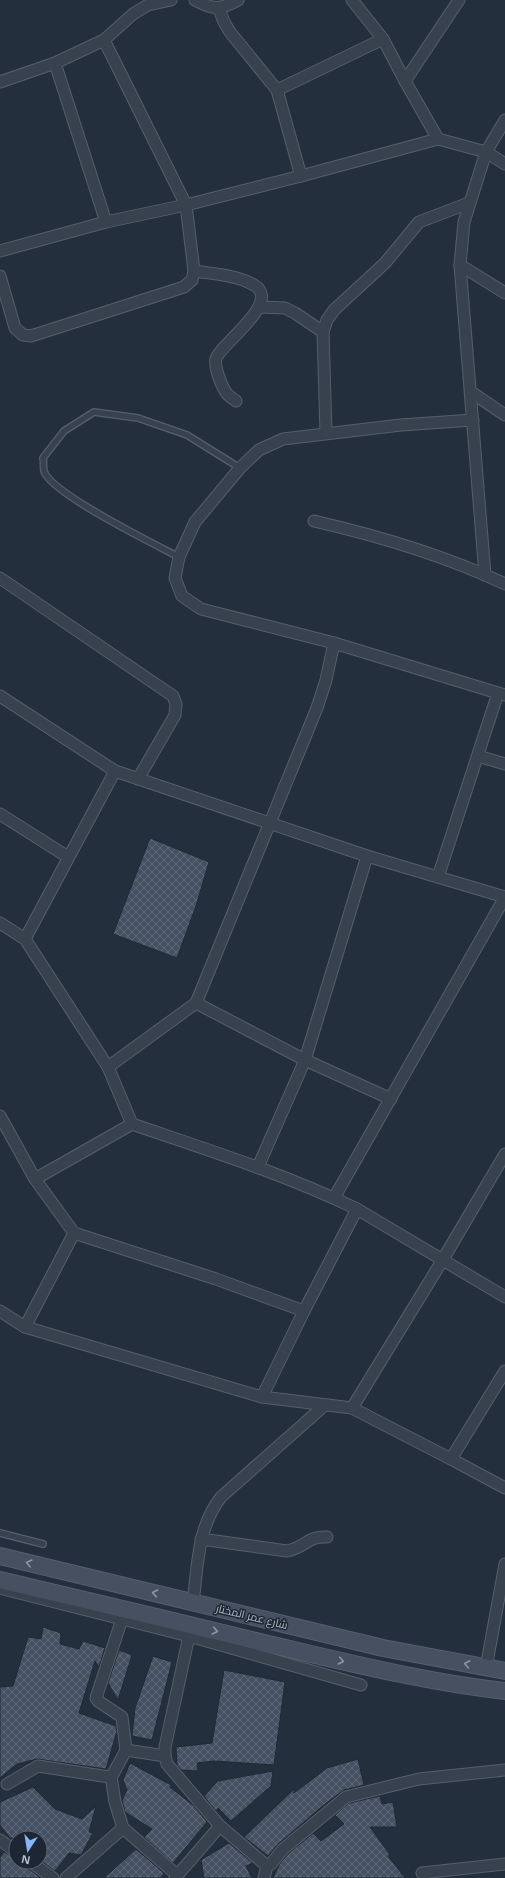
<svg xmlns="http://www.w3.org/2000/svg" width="505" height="1878" viewBox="0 0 505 1878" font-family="'Open Sans',Cairo,sans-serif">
	<defs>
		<pattern id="building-cross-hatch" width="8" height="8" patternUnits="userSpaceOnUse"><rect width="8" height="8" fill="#455162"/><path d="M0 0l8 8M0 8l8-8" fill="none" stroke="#5d6877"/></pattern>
	</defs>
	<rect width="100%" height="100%" fill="#242f3e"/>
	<!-- building -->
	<g fill="url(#building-cross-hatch)" stroke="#1f2835">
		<polygon points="150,838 209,862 196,906 177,958 113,934"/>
		<polygon points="43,1627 61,1633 60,1644 79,1649 83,1641 105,1648 99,1667 95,1661 79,1713 116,1726 117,1731 106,1769 37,1759 17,1764 0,1778 0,1687 13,1686 28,1637 41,1639"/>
		<polygon points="119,1650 132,1655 118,1700 108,1683"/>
		<polygon points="153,1656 172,1662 152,1740 132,1736 135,1708"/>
		<polygon points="224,1670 285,1682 274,1765 214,1761 197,1763 198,1771 181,1770 177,1765 176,1747 212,1743"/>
		<polygon points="358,1759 364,1785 344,1790 325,1804 277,1845 268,1856 244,1837 294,1789 294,1793 327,1768"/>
		<polygon points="130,1763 171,1785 170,1787 194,1806 207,1822 173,1863 144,1837 152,1829 125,1812 122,1800 127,1790 123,1780"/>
		<polygon points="273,1771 271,1786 231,1821 218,1808 216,1811 204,1796 218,1781"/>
		<polygon points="33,1787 55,1809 82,1819 96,1806 89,1832 93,1833 81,1855 69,1853 55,1871 40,1860 40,1838 16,1838 16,1843 12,1840 13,1838 10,1838 0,1825 0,1802"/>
		<polygon points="380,1796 382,1804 393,1802 397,1827 370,1827 390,1855 388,1856 405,1878 273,1878 279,1865 287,1855 313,1833 321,1841 344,1824 335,1815 349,1803"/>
		<polygon points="229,1843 253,1863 246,1866 252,1878 204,1878 201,1860"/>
		<polygon points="136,1849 164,1873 161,1878 104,1878"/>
		<polygon points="4,1852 16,1859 16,1862 19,1862 41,1878 0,1878 0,1857"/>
	</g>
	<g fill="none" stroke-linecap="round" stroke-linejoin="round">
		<defs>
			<g id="lane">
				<path d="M179,557C156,545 50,493 44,471C43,467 44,462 43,458L64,431L94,412L138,418L187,435L240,468"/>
				<polyline points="0,1533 43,1544"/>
			</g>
			<g id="street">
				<path d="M195,0C213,10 220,10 238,0"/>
				<polyline points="352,0 383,39 405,81"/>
				<polyline points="459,0 405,81 438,139 486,152 464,222 460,265 485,575"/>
				<polyline points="219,9 224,22 230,32 277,90 301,176"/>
				<polyline points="55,63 106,222"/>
				<polyline points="0,82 55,63 104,40 133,14 148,5 171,0"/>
				<polyline points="277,90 383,39"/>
				<polyline points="505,120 486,152 505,164"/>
				<polyline points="0,251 106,222 186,205 301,176 438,139"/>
				<polyline points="460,265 505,293"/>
				<path d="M194,271C214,274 237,275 254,285C283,302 220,344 216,359C214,367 221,384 225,391C227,395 232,398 236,401"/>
				<polyline points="0,276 15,328 23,335 31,336 184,287 192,280 194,271 186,205 104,40"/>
				<polyline points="259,307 285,308 295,313 323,332"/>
				<polyline points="471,392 505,415"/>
				<polyline points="473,420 401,425 283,439 259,450 240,468 195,522 179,557 175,578 182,596 201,609 334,643 498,693"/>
				<polyline points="326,433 323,332 327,320 334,310 385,263 419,222 469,203"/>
				<path d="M314,521C379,536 444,555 505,584"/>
				<polyline points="0,578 173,696 176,704 175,715 138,779"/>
				<polyline points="0,696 115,771"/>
				<polyline points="478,756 505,764"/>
				<polyline points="0,814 68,857"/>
				<polyline points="438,877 498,693 505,695"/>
				<polyline points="0,923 25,939"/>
				<polyline points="196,1003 305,1060 391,1099"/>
				<polyline points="108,1067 196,1003 317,708 326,680 334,643"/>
				<polyline points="0,1116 35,1179 74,1233 216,1279 304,1311 262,1397"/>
				<path d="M132,1124C208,1150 285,1174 357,1209L505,1297"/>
				<polyline points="258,1167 305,1060 367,856"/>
				<polyline points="35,1179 132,1124 108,1067 25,939 115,771 367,856 505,897"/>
				<polyline points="334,1198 505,897"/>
				<polyline points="0,1311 25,1327 262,1397 352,1408 451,1459 505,1371"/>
				<polyline points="304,1311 357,1209"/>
				<polyline points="25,1327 74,1233"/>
				<polyline points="352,1408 442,1261 505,1154"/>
				<polyline points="451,1459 505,1488"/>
				<path d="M201,1539L287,1551C306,1547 307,1536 327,1537"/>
				<polyline points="0,1588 189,1636 361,1685"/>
				<path d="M193,1602C198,1565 197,1528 221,1497L325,1405"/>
				<polyline points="122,1619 96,1698 98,1701 122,1717 126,1750"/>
				<polyline points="189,1636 165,1747 165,1756 167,1764 220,1826 267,1866"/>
				<polyline points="486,1668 505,1564"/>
				<polyline points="111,1776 115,1802 123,1828 177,1875"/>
				<polyline points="7,1784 38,1766 109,1777 113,1774 126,1750 165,1756"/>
				<polyline points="0,1840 16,1852"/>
				<polyline points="31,1862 53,1878"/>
				<polyline points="422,1873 505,1864"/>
				<polyline points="66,1878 123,1828"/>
				<polyline points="175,1878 220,1826"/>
				<polyline points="264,1878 267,1866 271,1864 282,1850 346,1797 419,1779 505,1770"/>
			</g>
			<g id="secondary">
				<polyline points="0,1556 383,1648 505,1671"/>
				<path d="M0,1580C89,1601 179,1622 268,1644C346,1662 425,1682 505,1691"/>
			</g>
		</defs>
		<!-- lane casing -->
		<use href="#lane" stroke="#565f6c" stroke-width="8"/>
		<!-- street casing -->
		<use href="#street" stroke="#565f6c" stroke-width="13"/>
		<!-- secondary casing -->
		<use href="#secondary" stroke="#565f6c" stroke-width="18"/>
		<!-- lane -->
		<use href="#lane" stroke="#38414e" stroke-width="5.5"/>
		<!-- street -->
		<use href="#street" stroke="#38414e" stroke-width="11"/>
		<!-- secondary -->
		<use href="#secondary" stroke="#465061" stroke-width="16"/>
	</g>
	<!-- one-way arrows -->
	<defs><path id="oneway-chevron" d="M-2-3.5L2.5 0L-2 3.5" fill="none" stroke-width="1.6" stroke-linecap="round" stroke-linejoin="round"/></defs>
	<g stroke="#8e96a5">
		<use href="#oneway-chevron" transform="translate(29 1563) rotate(-166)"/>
		<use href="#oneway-chevron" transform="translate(155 1593) rotate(-167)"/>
		<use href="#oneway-chevron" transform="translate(215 1631) rotate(13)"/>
		<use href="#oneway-chevron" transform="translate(341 1661) rotate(12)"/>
		<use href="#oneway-chevron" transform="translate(467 1664) rotate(-169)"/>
	</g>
	<g text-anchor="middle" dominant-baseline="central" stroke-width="3" stroke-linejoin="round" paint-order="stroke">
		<!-- street labels -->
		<g font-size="11" fill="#b4bcc9" stroke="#1d2633">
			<text transform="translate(252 1616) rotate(14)">شارع عمر المختار</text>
		</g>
	</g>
	<!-- north arrow -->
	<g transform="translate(28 1850) rotate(192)"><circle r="19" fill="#1d2633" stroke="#59626f"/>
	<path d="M0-3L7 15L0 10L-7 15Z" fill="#8ab4f8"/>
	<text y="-6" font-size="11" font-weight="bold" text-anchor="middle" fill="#b4bcc9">N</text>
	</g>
</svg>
